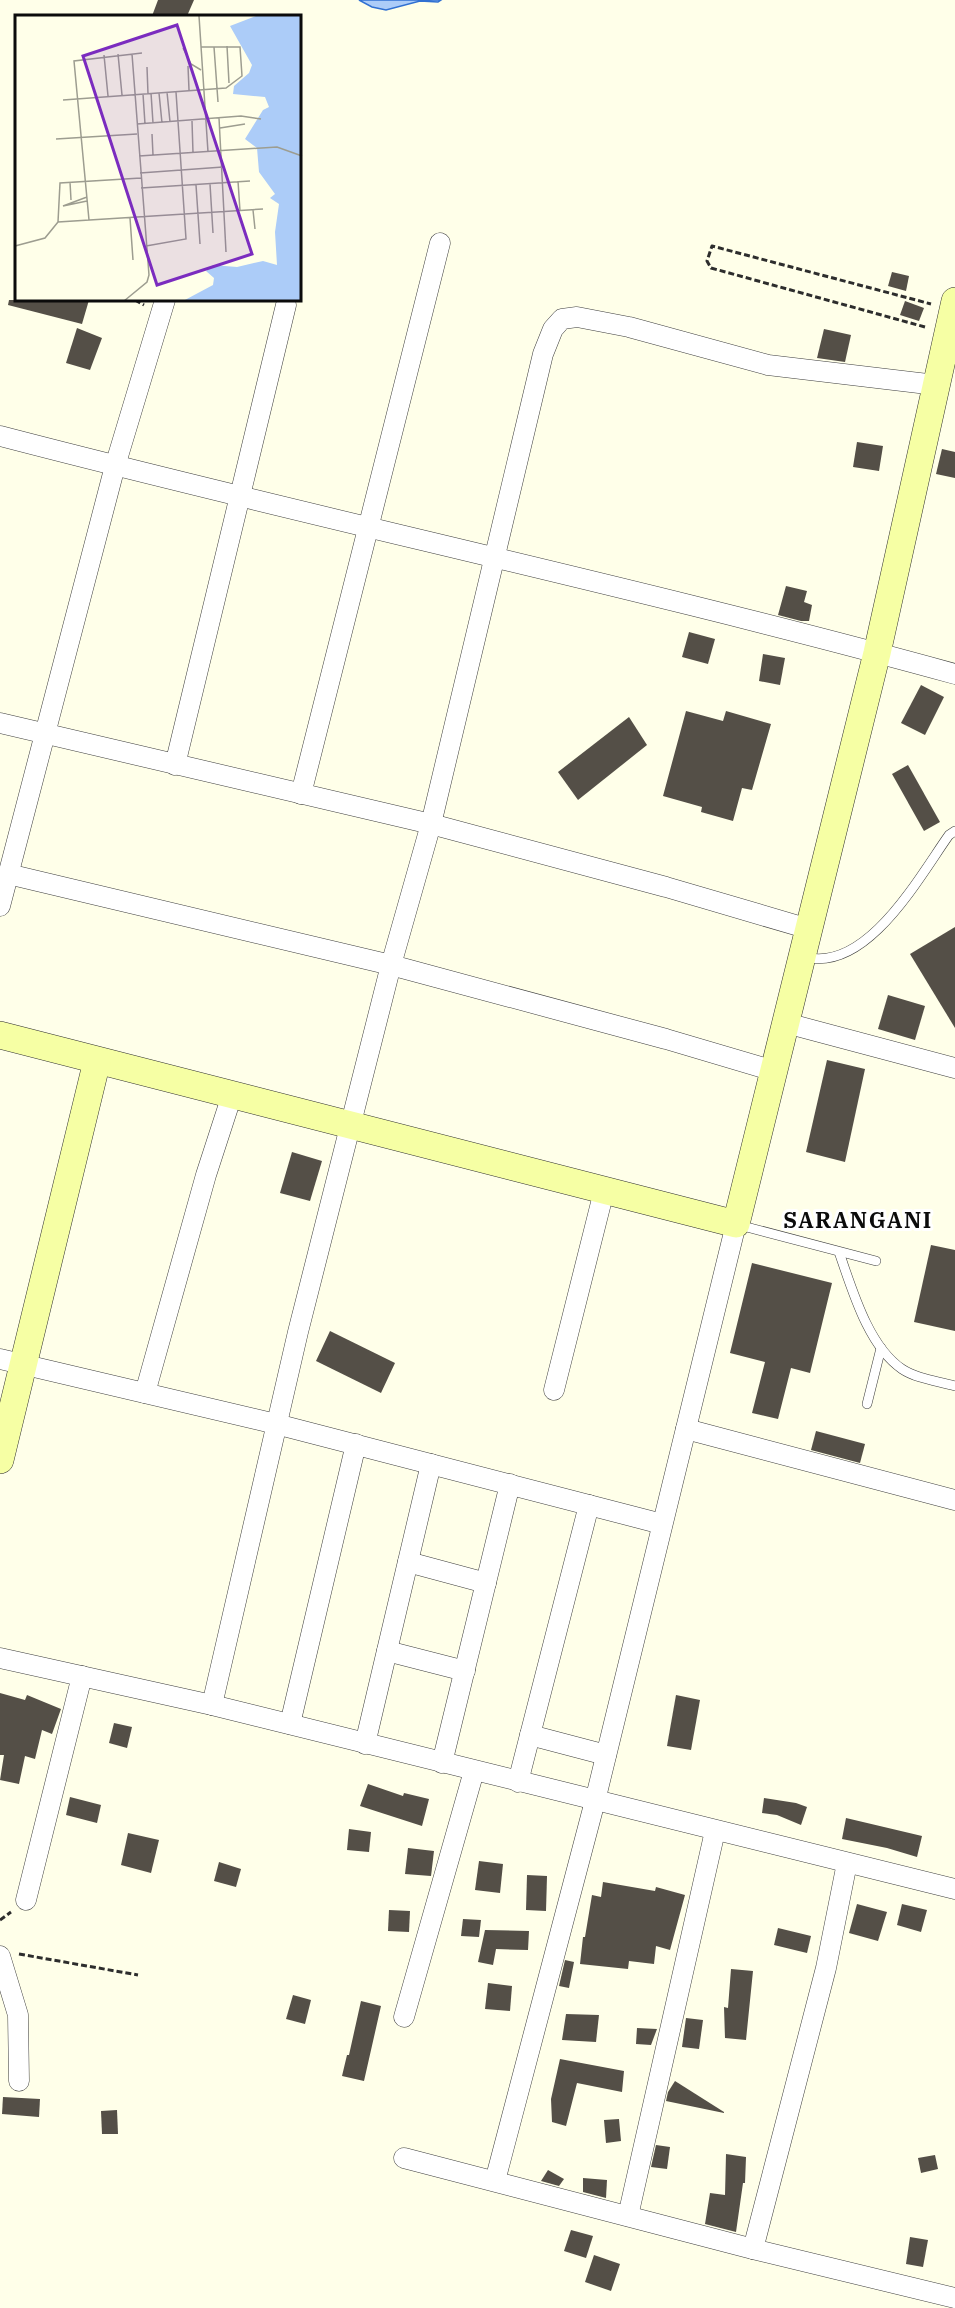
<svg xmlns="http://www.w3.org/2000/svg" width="955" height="2308" viewBox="0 0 955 2308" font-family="'IBM Plex Serif',serif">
	<rect width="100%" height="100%" fill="#ffffe9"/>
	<!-- water -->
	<polygon fill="#acccf8" stroke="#3070d2" stroke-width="1.5" points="359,0 441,0 438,2 420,1 386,10 372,7"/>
	<!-- building -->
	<g fill="#544f47">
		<polygon points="158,0 194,0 187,16 152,16"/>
		<polygon points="892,272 909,276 906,291 888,286"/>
		<polygon points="9,300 89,300 82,324 8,305"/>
		<polygon points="905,301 924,308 919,321 900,315"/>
		<polygon points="77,328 102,338 90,370 66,363"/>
		<polygon points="824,329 851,335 845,362 817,358"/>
		<polygon points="857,442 883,446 879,471 853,467"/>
		<polygon points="942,449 955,452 955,478 936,474"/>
		<polygon points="786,586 807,591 804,602 812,605 809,621 801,621 778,615"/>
		<polygon points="689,632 715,639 708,664 682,657"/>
		<polygon points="763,654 785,658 780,685 759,681"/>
		<polygon points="921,685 944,697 925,735 901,723"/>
		<polygon points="686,711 723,721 726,711 771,724 752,790 742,788 733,821 701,812 702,807 663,796"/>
		<polygon points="629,717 647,745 578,800 558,772"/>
		<polygon points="908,765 940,822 924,831 892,774"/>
		<polygon points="955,927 955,1028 910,954"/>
		<polygon points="888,995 925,1006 915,1040 878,1029"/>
		<polygon points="827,1060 865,1069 845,1162 806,1152"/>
		<polygon points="292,1152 322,1161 310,1201 280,1193"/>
		<polygon points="931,1245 955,1250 955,1331 914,1322"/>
		<polygon points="752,1263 832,1283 810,1373 791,1368 778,1419 752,1413 765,1362 730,1353"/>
		<polygon points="330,1331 395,1363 381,1393 316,1361"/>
		<polygon points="816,1431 865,1444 860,1463 811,1450"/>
		<polygon points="0,1693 25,1700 27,1695 61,1709 52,1734 42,1730 35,1759 25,1756 19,1784 0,1780 4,1755 0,1755"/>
		<polygon points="676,1695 700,1700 691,1750 667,1746"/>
		<polygon points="114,1723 132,1727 127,1748 109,1743"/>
		<polygon points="368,1784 403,1796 404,1793 429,1799 422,1826 360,1806"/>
		<polygon points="70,1797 101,1805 97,1823 66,1815"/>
		<polygon points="764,1798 796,1803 807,1807 801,1825 777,1815 762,1813"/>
		<polygon points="846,1818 922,1836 917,1857 887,1848 842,1839"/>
		<polygon points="349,1829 371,1832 369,1852 347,1850"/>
		<polygon points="128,1833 159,1840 151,1873 121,1865"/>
		<polygon points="408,1848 434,1851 431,1876 405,1874"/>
		<polygon points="479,1861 503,1864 500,1893 475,1890"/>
		<polygon points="219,1862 241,1869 236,1887 214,1881"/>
		<polygon points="527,1875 547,1876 546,1911 526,1910"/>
		<polygon points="603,1882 655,1891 656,1887 685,1895 670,1950 656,1946 654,1964 629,1961 628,1969 580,1964 583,1937 585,1937 592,1895 601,1897"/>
		<polygon points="857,1904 887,1912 878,1941 849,1933"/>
		<polygon points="902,1904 927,1910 921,1932 897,1925"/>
		<polygon points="389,1910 410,1911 409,1932 388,1931"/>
		<polygon points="463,1919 481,1920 479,1937 461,1936"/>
		<polygon points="778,1928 811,1936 807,1953 774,1945"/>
		<polygon points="485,1930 529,1931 528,1950 496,1949 493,1965 478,1962"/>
		<polygon points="565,1960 574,1962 569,1988 559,1986"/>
		<polygon points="731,1969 753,1971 746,2040 725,2038 724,2007 728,2008"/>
		<polygon points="488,1983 512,1986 510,2011 485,2009"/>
		<polygon points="293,1995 311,2000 305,2024 286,2019"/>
		<polygon points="361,2001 381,2006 364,2081 342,2076 347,2055 349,2055"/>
		<polygon points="566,2014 599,2015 596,2042 562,2040"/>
		<polygon points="686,2018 703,2020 699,2049 682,2047"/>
		<polygon points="637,2028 657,2029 651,2045 636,2044"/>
		<polygon points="560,2059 624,2071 622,2092 577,2083 566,2126 552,2122 551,2099"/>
		<polygon points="675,2081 724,2112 724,2113 666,2101 668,2092"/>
		<polygon points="3,2097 40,2099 39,2117 2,2114"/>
		<polygon points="117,2110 118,2134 102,2134 101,2111"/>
		<polygon points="619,2119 621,2141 606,2143 604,2120"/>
		<polygon points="656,2145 670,2147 667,2169 651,2167"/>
		<polygon points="726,2154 746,2157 745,2183 743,2183 736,2232 705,2224 710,2193 725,2195"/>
		<polygon points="935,2155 938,2169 921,2173 918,2158"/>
		<polygon points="548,2170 564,2179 559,2186 541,2181"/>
		<polygon points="583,2178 607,2180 606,2198 583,2192"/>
		<polygon points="571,2230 593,2236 586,2258 564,2251"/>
		<polygon points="910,2237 928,2240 923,2267 906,2264"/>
		<polygon points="594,2255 620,2264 611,2291 585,2282"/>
	</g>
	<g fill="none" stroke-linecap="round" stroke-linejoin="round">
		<defs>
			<g id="lane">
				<path d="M805,957C867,973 919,877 949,835L955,831"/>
				<polyline points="739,1225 876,1261"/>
				<path d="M839,1252C852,1289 868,1346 902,1369C917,1379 938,1381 955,1386"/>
				<polyline points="867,1404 881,1348"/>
			</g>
			<g id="street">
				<path d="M0,436C317,519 639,587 955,674"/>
				<polyline points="0,723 431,824 666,887 809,929"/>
				<polyline points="175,765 286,305"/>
				<polyline points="301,794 440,243"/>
				<polyline points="8,874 391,965 666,1039 774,1071"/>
				<polyline points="0,906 115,466 165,300"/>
				<polyline points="786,1023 955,1068"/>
				<polyline points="0,1359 276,1424 662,1524"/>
				<polyline points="554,1390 604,1191"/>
				<polyline points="145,1393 206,1175 232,1095"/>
				<polyline points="686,1429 955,1500"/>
				<polyline points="408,1562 486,1583"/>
				<polyline points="387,1651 465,1671"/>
				<polyline points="0,1658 212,1705 955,1889"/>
				<polyline points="212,1705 298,1332 391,965 431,824 543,354 553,329 562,319 577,317 629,327 768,365 936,385"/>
				<polyline points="290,1724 356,1444"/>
				<polyline points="530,1735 606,1755"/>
				<polyline points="365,1744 431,1464"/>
				<polyline points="442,1763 510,1484"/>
				<polyline points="518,1782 589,1505"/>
				<polyline points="26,1900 82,1676"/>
				<polyline points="0,1956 18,2015 19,2081"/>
				<polyline points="404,2017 474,1771"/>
				<polyline points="404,2158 753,2249 955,2298"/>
				<polyline points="495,2181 595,1801 736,1224"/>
				<polyline points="628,2216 715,1831"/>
				<polyline points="753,2249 826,1968 847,1863"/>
			</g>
			<g id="secondary">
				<polyline points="0,1035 736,1224 877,653 955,301"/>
				<polyline points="0,1460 97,1061"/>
			</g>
		</defs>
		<!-- lane casing -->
		<use href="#lane" stroke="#3e3e3e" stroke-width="10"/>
		<!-- street casing -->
		<use href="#street" stroke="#3e3e3e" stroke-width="21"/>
		<!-- secondary casing -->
		<use href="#secondary" stroke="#2d2d2d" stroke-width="28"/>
		<!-- path -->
		<g stroke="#2d2d2d" stroke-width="3" stroke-dasharray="6 3" stroke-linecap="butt">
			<polyline points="135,300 144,305"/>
			<polyline points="925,327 711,268 707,261 712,246 931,304"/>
			<polyline points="0,1920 11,1912"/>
			<polyline points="19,1954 138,1975"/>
		</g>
		<!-- lane -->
		<use href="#lane" stroke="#fff" stroke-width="9"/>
		<!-- street -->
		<use href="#street" stroke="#fff" stroke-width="20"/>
		<!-- secondary -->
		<use href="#secondary" stroke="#f6ffa4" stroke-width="27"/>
	</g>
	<g text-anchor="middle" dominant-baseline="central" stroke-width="6" stroke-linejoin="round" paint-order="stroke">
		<!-- district labels -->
		<g font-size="22" font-weight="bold" letter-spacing="1.5" fill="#0b0b0b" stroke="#fff">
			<text x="858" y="1219">SARANGANI</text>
		</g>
	</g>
	<!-- overview -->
	<g transform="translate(15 15)">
		<rect width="286" height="286" fill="#ffffe9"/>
		<path d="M241,1H286V286H168L198,270L199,263L191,256L198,250L222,252L248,246L262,250L260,217L264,189L255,183L260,179L244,157L242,133L230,124L248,95L254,92L250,82L218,79L219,71L234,58L237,50L215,11Z" fill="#acccf8"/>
		<path fill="none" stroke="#9d9d90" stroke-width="1.5" d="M184,1L193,137M212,31L214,68M199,32L203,87M168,33L176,49L186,55M103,39L107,80M89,40L93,81M173,51L174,75M132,52L133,79M152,77L155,107M136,78L138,108M144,78L147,108M128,79L130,109M48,85L211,73L227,61L225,32H186M204,103L211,237M177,106L178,138M122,109L226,101L246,104M205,113L230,109M137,119L138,140M41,124L122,119M124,141L262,132L287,141M125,158L208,152M223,166L225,196M55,167L56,185M195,169L198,218M181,170L185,229M126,173L235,166M72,182L48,191L72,186M238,195L240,214M115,203L118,245M74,205L59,46L127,38M43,207L45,168L126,163M0,231L30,223L43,207L248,194M131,231L171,224L161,77M109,286L132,267L134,260L117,39"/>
		<path fill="#7b2cbf" fill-opacity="0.15" stroke="#7b2cbf" stroke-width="3" d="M162,10L237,239L142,270L68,41Z"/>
		<rect width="286" height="286" fill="none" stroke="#0b0b0b" stroke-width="3"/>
	</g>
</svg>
